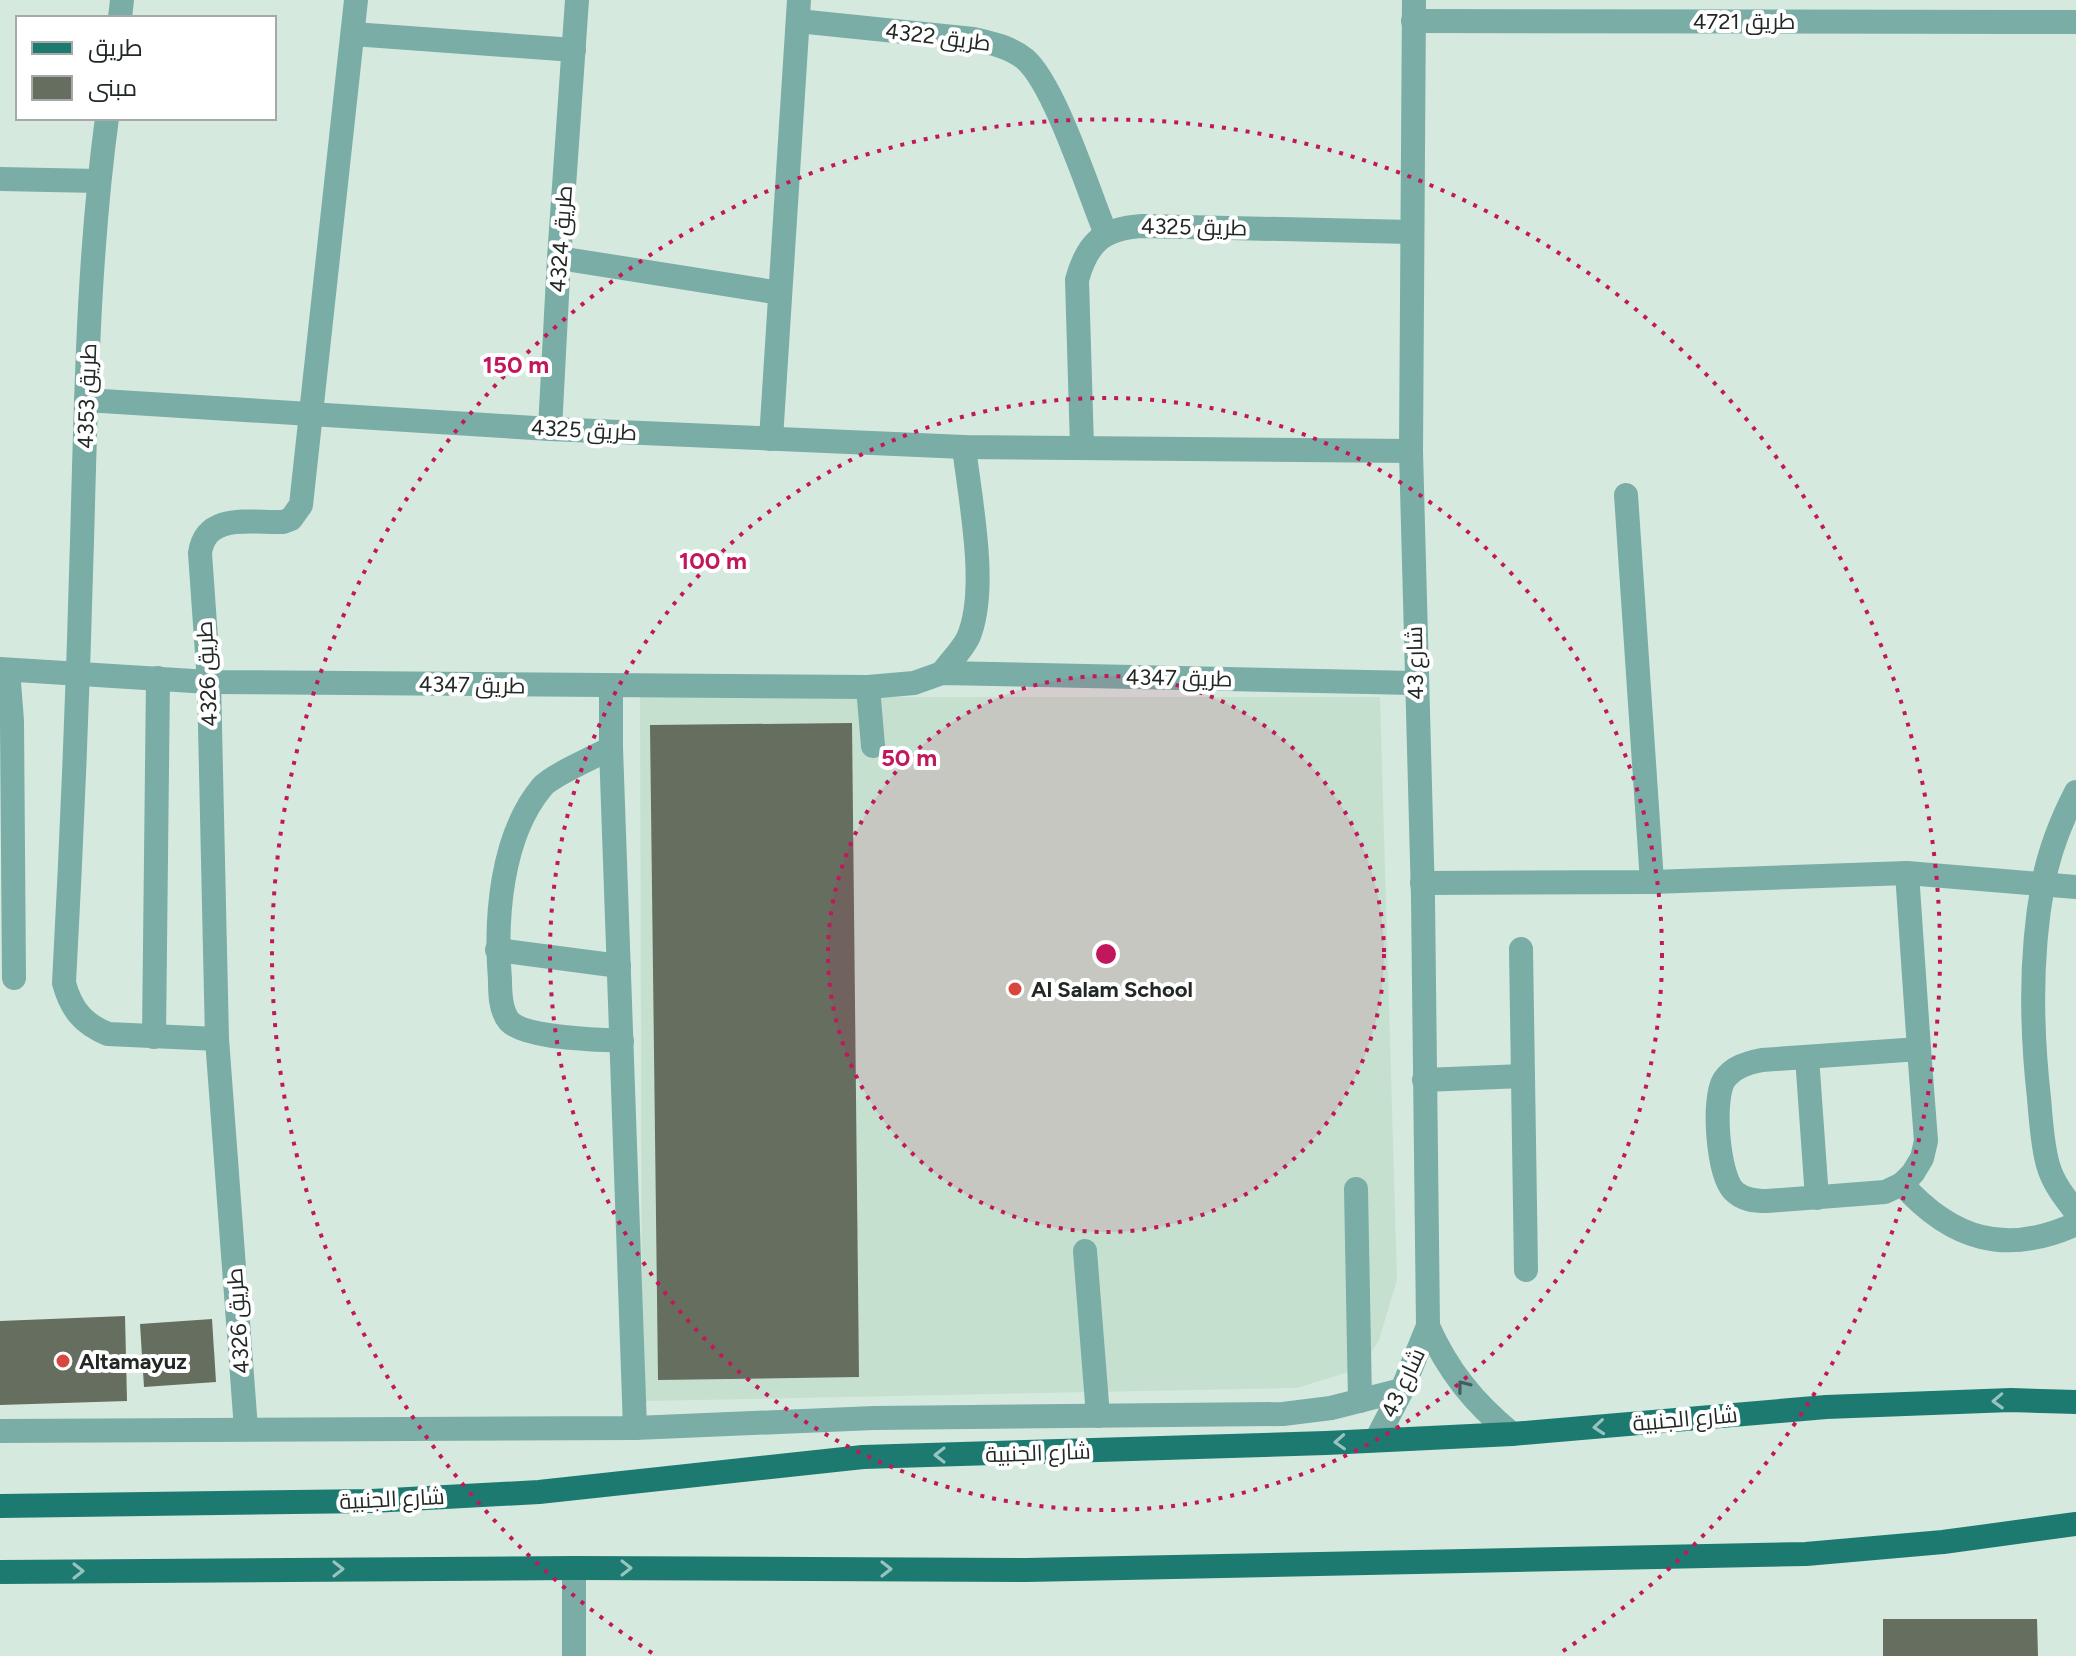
<svg xmlns="http://www.w3.org/2000/svg" width="2076" height="1656" viewBox="0 0 2076 1656" font-family="Figtree,Cairo,sans-serif">
	<rect width="100%" height="100%" fill="#d6e9de"/>
	<!-- built -->
	<polygon fill="#c6e0d0" points="640,697 1380,697 1397,1280 1379,1340 1361,1368 1297,1388 646,1401 642,1369"/>
	<!-- building -->
	<g fill="#656e5f">
		<polygon points="852,723 859,1377 658,1380 650,725"/>
		<polygon points="125,1316 127,1401 0,1405 0,1321"/>
		<polygon points="212,1319 216,1382 144,1387 140,1324"/>
		<polygon points="1883,1619 2037,1619 2038,1656 1883,1656"/>
	</g>
	<g fill="none" stroke-linecap="round" stroke-linejoin="round">
		<!-- minor -->
		<g stroke="#79ada6" stroke-width="24">
			<polyline points="120,18 122,0"/>
			<path d="M798,21L973,39C991,43 1010,47 1025,59C1055,85 1089,193 1106,234"/>
			<polyline points="1413,21 2076,22"/>
			<polyline points="353,34 574,50"/>
			<path d="M107,118C88,258 86,400 82,541C78,689 72,836 64,983C71,1009 83,1024 108,1034L217,1039"/>
			<polyline points="0,179 98,181"/>
			<polyline points="559,258 780,293"/>
			<polyline points="86,400 550,429 964,447 1411,451"/>
			<polyline points="550,429 559,258 577,0"/>
			<polyline points="771,439 799,0"/>
			<path d="M1082,447L1077,280C1087,243 1103,228 1142,226L1411,232"/>
			<polyline points="1626,495 1652,882"/>
			<polyline points="0,669 209,682 868,687 914,683 942,673 1415,683"/>
			<polyline points="8,670 12,721 14,978"/>
			<path d="M942,673C950,662 962,650 968,638C989,590 970,500 964,447"/>
			<polyline points="611,686 611,748 635,1428"/>
			<polyline points="868,687 873,746"/>
			<path d="M611,748C595,757 552,775 542,787C501,836 495,918 500,980C500,992 500,1010 509,1021C525,1039 597,1039 622,1041"/>
			<path d="M2076,792C2061,821 2049,852 2043,884C2030,955 2031,1027 2039,1098C2041,1120 2042,1144 2048,1165C2053,1183 2065,1198 2076,1212"/>
			<polyline points="1907,873 1919,1049"/>
			<polyline points="1422,883 1652,882 1907,873 2076,887"/>
			<polyline points="1521,949 1526,1270"/>
			<polyline points="497,950 619,966"/>
			<polyline points="154,1037 158,678"/>
			<path d="M1919,1049L1926,1141L1922,1158L1913,1173L1902,1184L1885,1192L1767,1201C1755,1201 1742,1200 1733,1190C1718,1173 1712,1100 1724,1080C1733,1067 1747,1063 1762,1060Z"/>
			<polyline points="1807,1057 1817,1198"/>
			<polyline points="1424,1080 1523,1076"/>
			<path d="M1902,1184C1952,1240 2006,1256 2076,1224"/>
			<polyline points="1356,1189 1360,1401"/>
			<polyline points="1085,1251 1098,1416"/>
			<path d="M1428,1326C1448,1371 1474,1403 1512,1434"/>
			<path d="M246,1429L217,1039L209,682L200,553C206,512 251,523 283,522L291,519L301,505L356,0"/>
			<polyline points="0,1431 635,1428 874,1418 1283,1414 1331,1408 1402,1390"/>
			<polyline points="1376,1440 1402,1390 1428,1326 1423,898 1411,451 1414,0"/>
			<polyline points="574,1568 574,1656"/>
		</g>
		<!-- major -->
		<g stroke="#1c7a71" stroke-width="24">
			<polyline points="0,1506 372,1501 539,1492 863,1457 1326,1443 1512,1434 1826,1407 2011,1400 2076,1402"/>
			<polyline points="0,1572 574,1568 1026,1570 1806,1554 1943,1542 2076,1524"/>
		</g>
	</g>
	<!-- one-way arrows -->
	<defs><path id="oneway-chevron" d="M-2-3.5L2.5 0L-2 3.5" fill="none" stroke-width="1.6" stroke-linecap="round" stroke-linejoin="round" transform="scale(2)"/></defs>
	<use stroke="#455e59" href="#oneway-chevron" transform="translate(1463 1386) rotate(-128)"/>
	<g stroke="#99c3bf">
		<use href="#oneway-chevron" transform="translate(1998 1401) rotate(178)"/>
		<use href="#oneway-chevron" transform="translate(1599 1427) rotate(175)"/>
		<use href="#oneway-chevron" transform="translate(1340 1442) rotate(177)"/>
		<use href="#oneway-chevron" transform="translate(940 1455) rotate(180)"/>
		<use href="#oneway-chevron" transform="translate(626 1568)"/>
		<use href="#oneway-chevron" transform="translate(338 1569)"/>
		<use href="#oneway-chevron" transform="translate(886 1569)"/>
		<use href="#oneway-chevron" transform="translate(78 1571)"/>
	</g>
	<!-- distance rings -->
	<circle cx="1106" cy="954" r="278" fill="#c2185b" fill-opacity=".12"/>
	<g fill="none" stroke="#c2185b" stroke-width="4" stroke-dasharray="4 8">
		<circle cx="1106" cy="954" r="278"/>
		<circle cx="1106" cy="954" r="556"/>
		<path d="M652 1653A834 834 0 1 1 1560 1653"/>
	</g>
	<!-- markers -->
	<g fill="#d6483e" stroke="#fff" stroke-width="3">
		<circle cx="1015" cy="989" r="8"/>
		<circle cx="63" cy="1361" r="8"/>
	</g>
	<g text-anchor="middle" dominant-baseline="central" stroke-width="8" stroke-linejoin="round" paint-order="stroke">
		<!-- street labels -->
		<g font-size="22" fill="#222925" stroke="#fff">
			<text x="1744" y="21">طريق 4721</text>
			<text transform="translate(938 37) rotate(7)">طريق 4322</text>
			<text transform="translate(1194 227) rotate(1)">طريق 4325</text>
			<text transform="translate(561 239) rotate(-86)">طريق 4324</text>
			<text transform="translate(87 396) rotate(-88)">طريق 4353</text>
			<text transform="translate(584 430) rotate(3)">طريق 4325</text>
			<text transform="translate(1415 663) rotate(-91)">شارع 43</text>
			<text transform="translate(207 674) rotate(-93)">طريق 4326</text>
			<text transform="translate(1179 678) rotate(1)">طريق 4347</text>
			<text transform="translate(472 685) rotate(1)">طريق 4347</text>
			<text transform="translate(238 1321) rotate(-94)">طريق 4326</text>
			<text transform="translate(1403 1383) rotate(-65)">شارع 43</text>
			<text transform="translate(1685 1419) rotate(-5)">شارع الجنبية</text>
			<text transform="translate(1038 1453) rotate(-2)">شارع الجنبية</text>
			<text transform="translate(392 1499) rotate(-3)">شارع الجنبية</text>
		</g>
		<!-- poi labels -->
		<g font-size="22" font-weight="bold" fill="#222925" stroke="#fff" text-anchor="start">
			<text x="1031" y="989">Al Salam School</text>
			<text x="79" y="1361">Altamayuz</text>
		</g>
	</g>
	<circle cx="1106" cy="954" r="12" fill="#c2185b" stroke="#fff" stroke-width="4"/>
	<g font-size="24" text-anchor="middle" font-weight="bold" fill="#c2185b" stroke="#fff" stroke-width="8" stroke-linejoin="round" paint-order="stroke">
		<text x="516" y="373">150 m</text>
		<text x="713" y="569">100 m</text>
		<text x="909" y="766">50 m</text>
	</g>
	<!-- legend -->
	<rect x="16" y="16" width="260" height="104" fill="#ffffff" stroke="#a7a9a8" stroke-width="2"/>
	<rect x="32" y="42" width="40" height="12" fill="#1c7a71" stroke="#a7a9a8" stroke-width="2"/>
	<text x="88" y="56" font-size="24" fill="#222925">طريق</text>
	<rect x="32" y="76" width="40" height="24" fill="#656e5f" stroke="#a7a9a8" stroke-width="2"/>
	<text x="88" y="96" font-size="24" fill="#222925">مبنى</text>
</svg>
